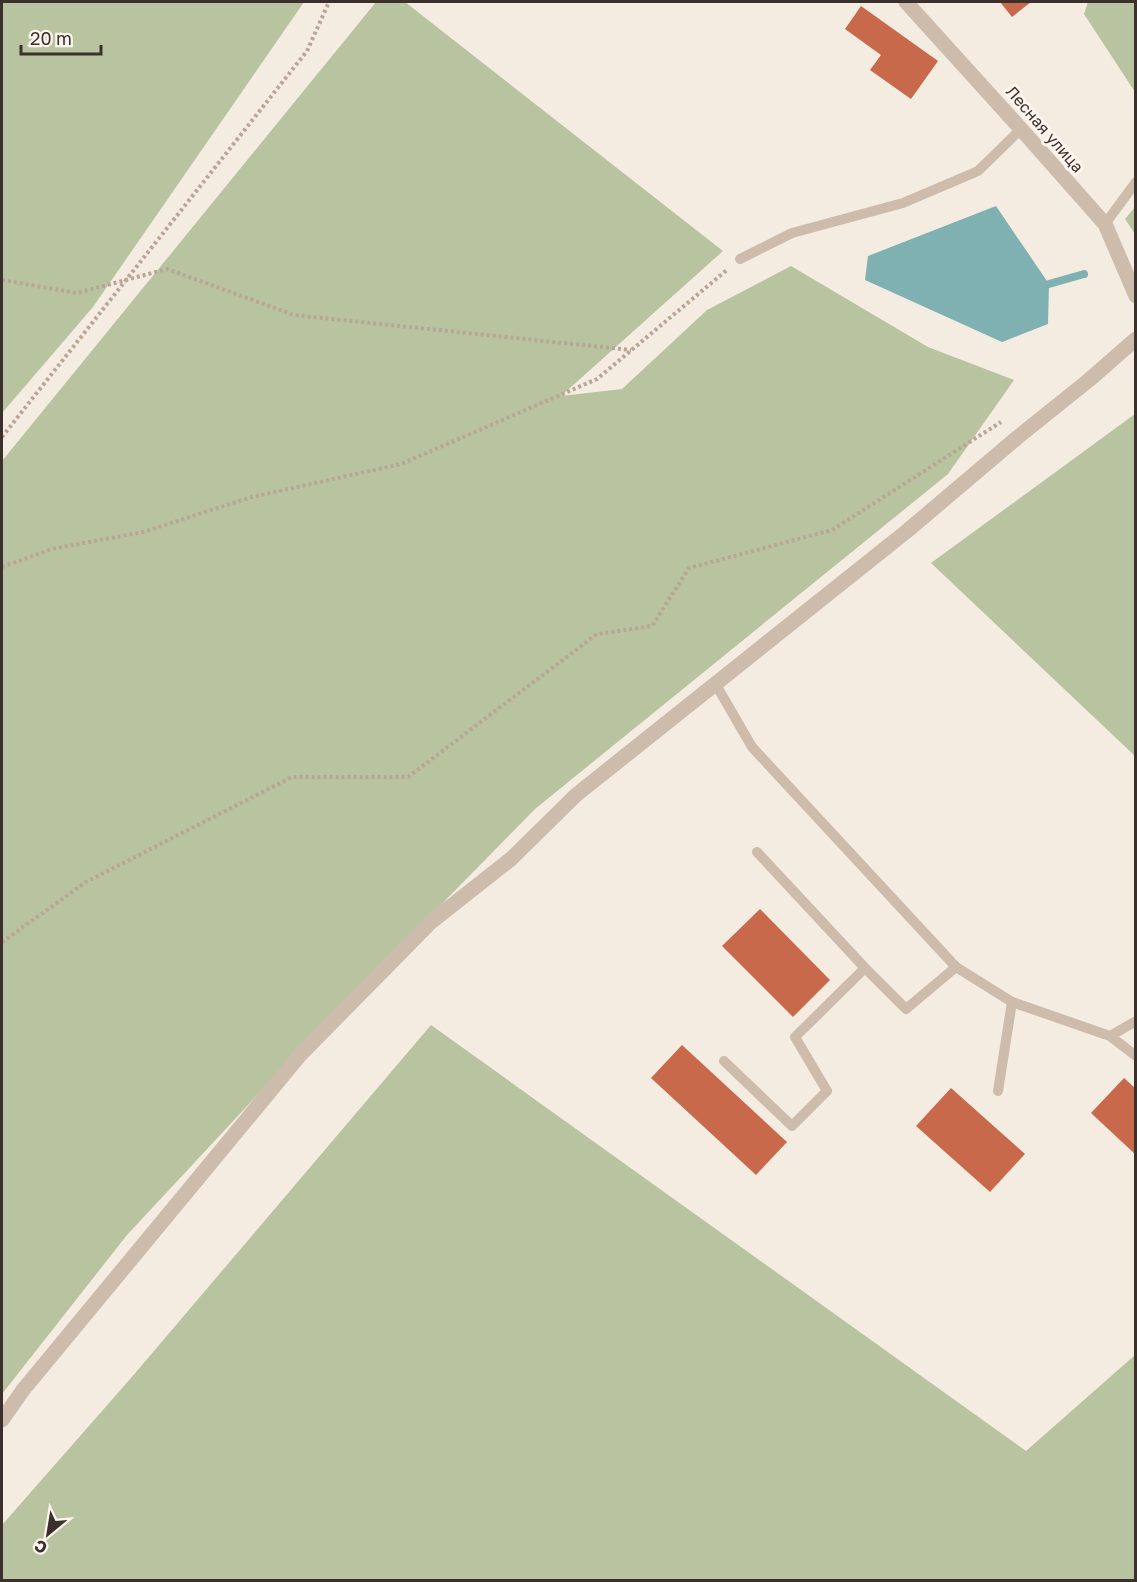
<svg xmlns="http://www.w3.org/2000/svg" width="1137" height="1582" viewBox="0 0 1137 1582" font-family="'Golos Text',sans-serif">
	<rect width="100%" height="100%" fill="#f4ebe1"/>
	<!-- green -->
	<g fill="#b8c4a0">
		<polygon points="2,2 304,2 93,307 2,413"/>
		<polygon points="376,2 405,2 723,251 561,396 622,389 707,310 791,266 928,347 1014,380 948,474 535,809 316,1032 127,1235 2,1394 2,461"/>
		<polygon points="1088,2 1135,2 1135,92 1084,14"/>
		<polygon points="1135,207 1135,234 1125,219"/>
		<polygon points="1135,414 1135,756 931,563"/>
		<polygon points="431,1025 1026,1451 1135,1355 1135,1580 2,1580 2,1525 131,1378"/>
	</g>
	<!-- water -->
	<polygon fill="#7fb0b2" points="996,206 1049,284 1048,324 1002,342 865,280 868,256"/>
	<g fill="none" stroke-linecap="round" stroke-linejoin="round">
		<!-- stream -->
		<polyline stroke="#7fb0b2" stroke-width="8" points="1049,284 1084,274"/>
	</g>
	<!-- building -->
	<g fill="#c8694b">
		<polygon points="1000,2 1031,2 1012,17"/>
		<polygon points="861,6 938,61 911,99 870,70 881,55 845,29"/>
		<polygon points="760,909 830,980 793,1017 722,946"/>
		<polygon points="682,1045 787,1142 756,1175 651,1078"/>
		<polygon points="1124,1078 1136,1089 1136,1155 1091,1113"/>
		<polygon points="951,1088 1025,1154 990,1192 916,1126"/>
	</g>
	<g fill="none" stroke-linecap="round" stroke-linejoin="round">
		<!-- path -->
		<g stroke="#b9a596" stroke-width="4" stroke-dasharray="3 3" stroke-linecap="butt">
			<polyline points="2,280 77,293 167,269 294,315 631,350"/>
			<polyline points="2,437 307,51 329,2"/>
			<polyline points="2,567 52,549 143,532 252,497 401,464 597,379 728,269"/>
			<polyline points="2,942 86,882 292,777 408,777 597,634 652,626 689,568 832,530 1001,422"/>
		</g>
		<!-- service -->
		<g stroke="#cdbbac" stroke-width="10">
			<polyline points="1105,224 1136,182"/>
			<polyline points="740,259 792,233 903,203 978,171 1021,129"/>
			<polyline points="715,683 752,747 956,967 1012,1002 1110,1036 1136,1056"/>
			<polyline points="757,852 865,968 906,1009 956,967"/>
			<polyline points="1110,1036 1136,1021"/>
			<polyline points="724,1061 792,1126 827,1091 795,1037 865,968"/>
			<polyline points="998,1091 1012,1002"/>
		</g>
		<!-- minor -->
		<g stroke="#cdbbac" stroke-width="15">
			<polyline points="906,2 1021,129 1105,224 1136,296"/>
			<polyline points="2,1420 23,1390 300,1055 431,922 511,859 576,795 907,531 1018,437 1089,380 1136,339"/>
		</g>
	</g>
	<g text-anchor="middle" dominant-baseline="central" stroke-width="6" stroke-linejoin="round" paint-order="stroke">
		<!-- street labels -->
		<g font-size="16" fill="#3b302b" stroke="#fbf5ee">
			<text transform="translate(1045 129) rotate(49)">Лесная улица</text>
		</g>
	</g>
	<!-- border -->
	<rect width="1137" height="1582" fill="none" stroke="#3b302b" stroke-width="6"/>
	<!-- north arrow -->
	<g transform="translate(48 1534) rotate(210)" stroke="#fbf5ee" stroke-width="4.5" paint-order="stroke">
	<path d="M0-4.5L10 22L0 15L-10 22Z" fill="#3b302b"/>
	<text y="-9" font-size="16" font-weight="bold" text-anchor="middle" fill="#3b302b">С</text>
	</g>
	<!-- scale -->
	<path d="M21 45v9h80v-9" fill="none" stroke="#3b302b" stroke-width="3"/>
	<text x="30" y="45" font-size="18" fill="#3b302b" stroke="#fbf5ee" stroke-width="4.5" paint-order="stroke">20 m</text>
</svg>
